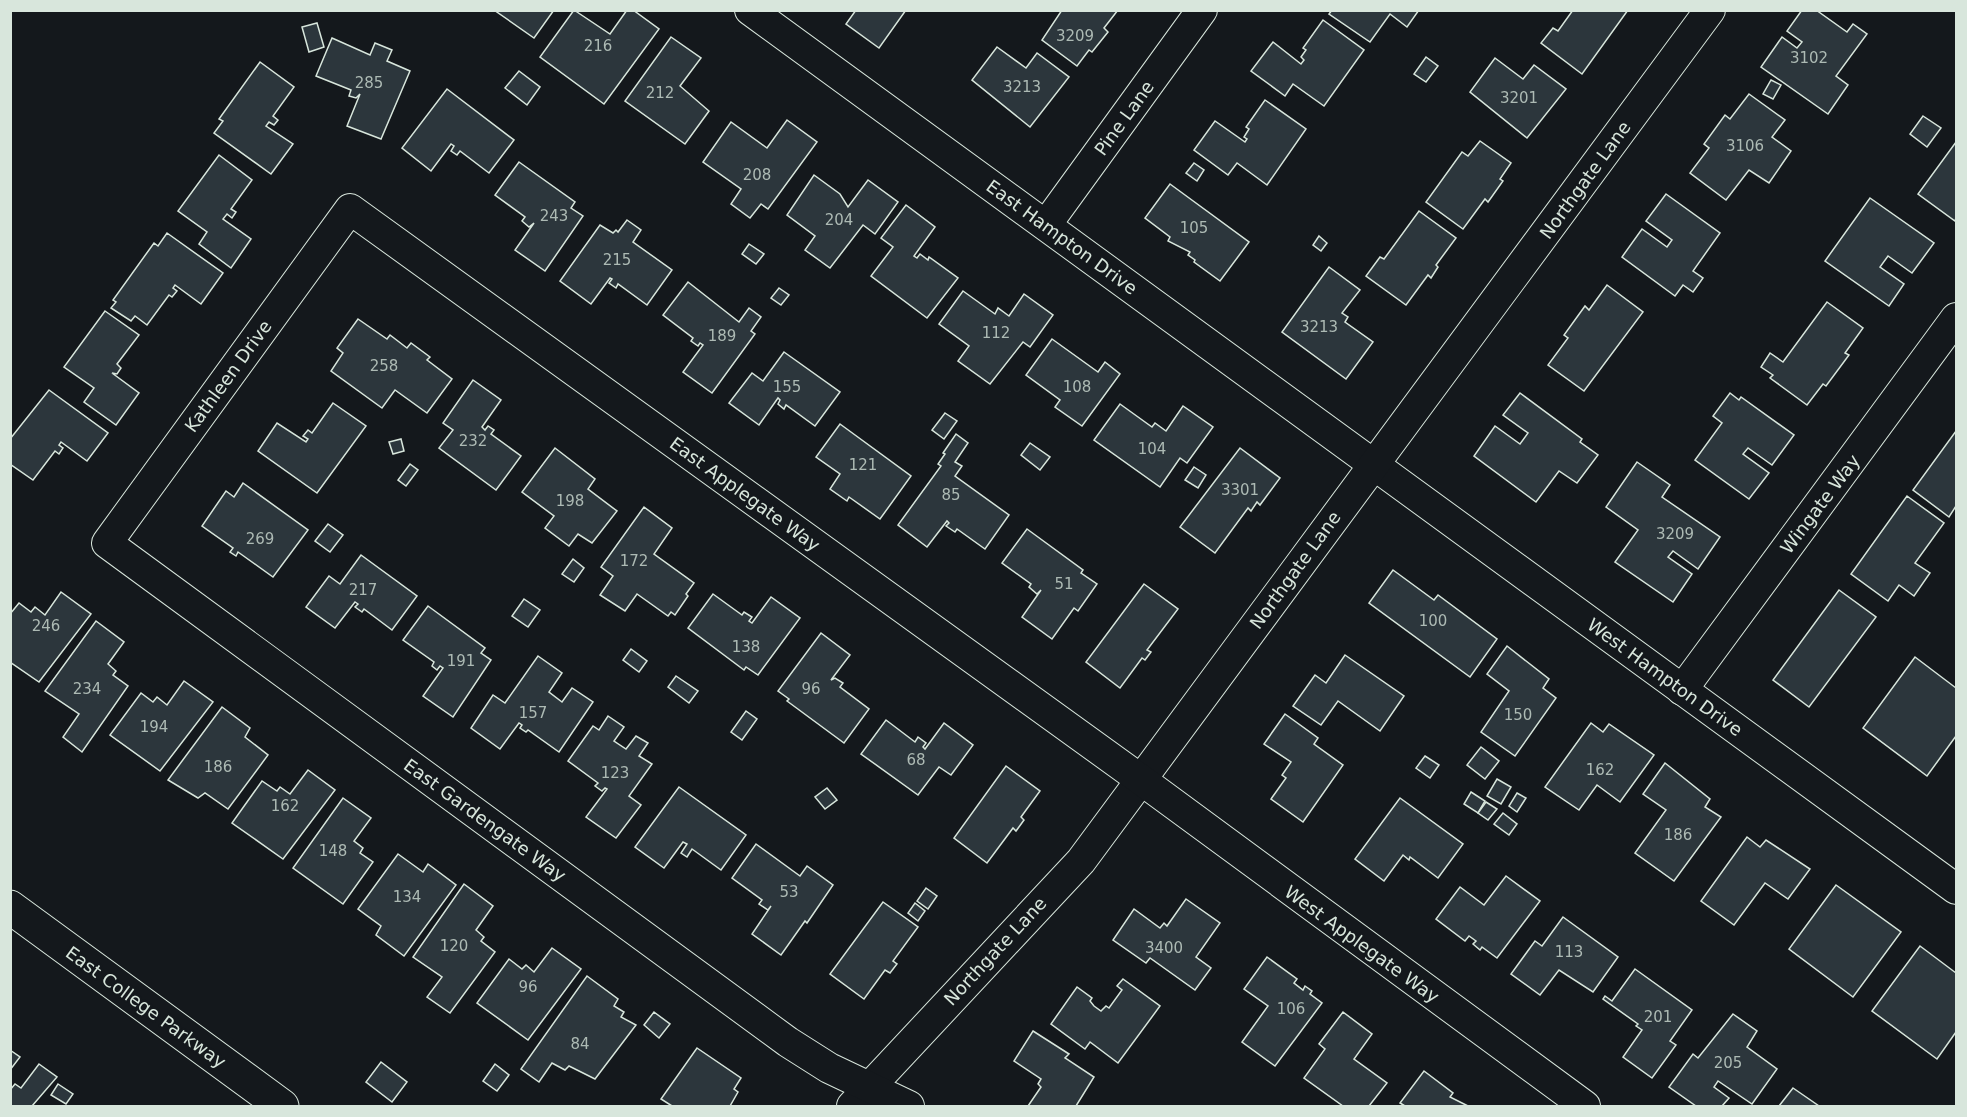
<svg xmlns="http://www.w3.org/2000/svg" width="1967" height="1117" viewBox="0 0 1967 1117" font-family="'DejaVu Sans',sans-serif">
	<rect width="100%" height="100%" fill="#14181c"/>
	<!-- building -->
	<g fill="#2c363c" stroke="#d8e6dc" stroke-width="1.5">
		<polygon points="494,10 554,10 534,38"/>
		<polygon points="574,10 610,34 627,10 633,10 659,29 604,104 540,57"/>
		<polygon points="856,10 906,10 879,48 846,24"/>
		<polygon points="1062,10 1118,10 1104,28 1108,32 1092,52 1089,50 1077,66 1042,40"/>
		<polygon points="1332,10 1419,10 1407,27 1390,14 1370,42 1329,14"/>
		<polygon points="1573,10 1628,10 1582,74 1541,43 1553,28 1558,31"/>
		<polygon points="1802,10 1816,10 1847,32 1853,24 1867,34 1836,76 1848,85 1828,114 1761,67 1782,37 1797,48 1802,42 1787,31"/>
		<polygon points="1323,20 1364,50 1324,106 1293,84 1285,96 1251,71 1273,42 1301,64 1304,60 1301,57 1306,50 1303,48"/>
		<polygon points="317,23 324,47 309,52 302,27"/>
		<polygon points="671,37 701,58 680,86 709,111 685,144 625,101"/>
		<polygon points="332,38 370,55 375,43 392,50 387,61 410,71 381,139 347,126 360,94 356,98 349,96 351,90 316,76"/>
		<polygon points="997,47 1026,68 1037,53 1069,77 1030,127 972,80"/>
		<polygon points="1426,57 1438,66 1426,82 1414,74"/>
		<polygon points="1495,58 1523,79 1534,65 1566,89 1527,138 1470,92"/>
		<polygon points="260,62 294,87 273,116 278,120 274,125 269,122 266,126 293,144 271,174 214,133 223,121 219,119"/>
		<polygon points="519,71 540,87 527,105 505,88"/>
		<polygon points="1771,80 1781,85 1773,99 1763,94"/>
		<polygon points="447,89 514,140 489,173 460,151 457,155 451,151 454,146 451,144 431,171 402,148"/>
		<polygon points="1749,94 1785,120 1772,137 1791,151 1769,183 1749,170 1726,200 1690,173 1709,148 1704,144 1725,115 1730,119"/>
		<polygon points="1265,100 1306,129 1267,185 1237,163 1228,175 1194,150 1215,121 1245,142 1247,139 1244,137 1249,129 1246,127"/>
		<polygon points="1923,116 1941,128 1927,147 1910,134"/>
		<polygon points="787,120 817,142 768,209 761,204 750,218 731,204 741,189 703,162 731,122 767,148"/>
		<polygon points="1480,141 1511,163 1500,179 1503,181 1488,202 1485,199 1463,229 1426,202 1462,152 1468,156"/>
		<polygon points="1956,142 1956,218 1955,221 1918,194"/>
		<polygon points="219,155 252,180 231,209 236,212 232,218 227,214 223,219 251,239 231,268 199,244 207,232 178,211"/>
		<polygon points="519,162 575,202 571,208 583,216 545,271 515,250 534,223 529,227 522,221 525,217 495,195"/>
		<polygon points="1194,163 1204,170 1197,181 1186,173"/>
		<polygon points="814,175 840,194 848,207 868,180 898,202 875,234 863,225 830,268 805,250 815,236 787,215"/>
		<polygon points="1170,184 1249,242 1220,281 1194,262 1195,260 1188,255 1190,252 1168,241 1170,237 1145,218"/>
		<polygon points="1666,194 1720,233 1693,271 1703,278 1693,292 1683,285 1675,296 1622,257 1642,229 1667,247 1672,240 1646,221"/>
		<polygon points="1870,198 1934,243 1912,273 1888,256 1880,267 1904,284 1889,306 1825,261"/>
		<polygon points="906,205 935,227 914,256 917,258 920,254 928,260 929,257 958,278 927,318 871,276 893,247 881,238"/>
		<polygon points="1419,211 1456,238 1436,265 1438,267 1431,278 1428,275 1406,305 1366,276 1380,257 1384,259"/>
		<polygon points="627,220 641,230 633,242 672,270 647,305 618,284 616,288 609,283 612,279 610,278 591,304 560,281 600,225 613,233 616,230 618,232"/>
		<polygon points="167,233 223,273 201,304 175,285 173,288 177,291 172,297 169,295 147,325 135,316 131,321 111,308 116,302 113,300 154,243 158,246"/>
		<polygon points="1319,236 1327,243 1321,251 1313,245"/>
		<polygon points="749,244 764,254 756,264 742,254"/>
		<polygon points="1329,267 1360,290 1342,313 1348,317 1345,322 1373,342 1346,379 1282,332"/>
		<polygon points="688,282 739,322 749,308 761,317 751,331 755,334 712,393 683,372 703,345 700,343 698,346 691,341 693,338 663,315"/>
		<polygon points="1607,285 1643,312 1584,391 1548,365 1568,338 1564,335 1585,306 1589,310"/>
		<polygon points="779,288 789,295 781,305 771,298"/>
		<polygon points="963,291 995,314 998,308 1009,316 1024,294 1053,315 1030,347 1023,342 990,384 958,361 969,346 939,324"/>
		<polygon points="1827,302 1863,328 1845,353 1849,355 1826,386 1823,384 1807,405 1770,378 1773,375 1761,367 1770,353 1783,362"/>
		<polygon points="105,311 139,335 117,364 121,368 117,374 112,373 139,393 116,425 84,402 94,388 64,367"/>
		<polygon points="358,319 387,339 390,335 407,348 411,343 430,357 427,360 452,379 427,413 395,390 382,408 331,371 343,353 337,348"/>
		<polygon points="1052,339 1098,372 1105,362 1120,374 1082,426 1055,407 1060,400 1026,375"/>
		<polygon points="784,352 840,392 815,426 786,405 784,409 778,404 780,400 778,398 759,425 729,403 752,373 763,381"/>
		<polygon points="473,380 501,400 482,427 485,430 488,426 494,430 491,434 521,456 496,490 439,448 453,430 443,423"/>
		<polygon points="49,390 108,433 87,461 61,442 59,445 63,448 59,454 55,451 33,480 10,464 10,439"/>
		<polygon points="1520,393 1582,439 1580,442 1598,455 1577,483 1559,471 1536,502 1474,456 1495,426 1520,444 1528,433 1503,415"/>
		<polygon points="1730,393 1739,400 1741,397 1794,435 1772,465 1748,448 1743,454 1769,473 1749,499 1695,460 1722,423 1713,416"/>
		<polygon points="333,403 366,426 317,493 258,451 277,423 306,442 308,439 303,436 308,430 312,433"/>
		<polygon points="1120,404 1152,427 1155,423 1166,431 1183,406 1213,427 1187,463 1180,458 1160,487 1094,440"/>
		<polygon points="945,413 957,421 944,439 932,430"/>
		<polygon points="840,424 911,476 880,519 849,497 847,501 830,489 840,474 816,457"/>
		<polygon points="1956,431 1956,506 1949,517 1913,490"/>
		<polygon points="956,434 968,443 955,462 962,466 955,476 1009,515 985,549 957,529 955,532 946,526 949,523 947,521 927,547 898,525 941,466 938,464 945,454 943,453"/>
		<polygon points="401,439 404,451 393,454 389,442"/>
		<polygon points="1030,443 1050,457 1040,470 1021,455"/>
		<polygon points="555,448 595,479 588,489 617,511 592,543 578,534 569,546 545,528 554,516 522,492"/>
		<polygon points="1240,448 1280,478 1260,505 1257,502 1251,511 1248,508 1215,553 1180,527"/>
		<polygon points="1637,462 1670,485 1662,497 1720,537 1698,569 1673,551 1668,557 1692,574 1673,602 1615,562 1638,530 1606,507"/>
		<polygon points="410,464 418,470 406,486 398,480"/>
		<polygon points="1194,467 1206,475 1198,488 1185,480"/>
		<polygon points="243,483 308,530 273,577 238,552 236,556 230,552 233,548 202,526 226,491 234,497"/>
		<polygon points="1907,496 1944,523 1915,563 1930,573 1914,596 1899,585 1888,601 1851,574"/>
		<polygon points="644,507 672,528 654,554 694,583 686,594 688,596 675,615 671,612 668,616 637,594 625,611 600,595 613,576 601,567"/>
		<polygon points="328,524 343,535 330,552 315,541"/>
		<polygon points="1027,529 1083,570 1081,573 1097,584 1078,611 1074,608 1052,639 1022,617 1041,590 1037,594 1029,587 1031,584 1002,563"/>
		<polygon points="361,555 417,596 392,630 364,609 362,612 355,607 358,604 355,602 335,628 306,607 329,576 340,584"/>
		<polygon points="573,559 584,568 574,582 562,574"/>
		<polygon points="1393,570 1434,600 1438,595 1497,639 1470,677 1369,603"/>
		<polygon points="1144,584 1178,609 1147,650 1151,652 1145,660 1142,658 1120,688 1086,662"/>
		<polygon points="1839,590 1876,617 1809,707 1773,680"/>
		<polygon points="61,592 91,614 39,682 10,662 10,614 19,603 31,612 35,607 45,615"/>
		<polygon points="713,594 742,615 744,612 752,617 749,621 752,623 771,597 800,618 758,675 746,667 744,670 688,628"/>
		<polygon points="524,599 540,610 528,627 512,616"/>
		<polygon points="428,606 485,648 481,653 491,660 453,717 423,696 443,668 440,666 437,670 432,666 434,662 403,640"/>
		<polygon points="96,621 124,642 108,664 116,671 113,675 128,686 82,752 63,737 79,714 45,691"/>
		<polygon points="821,633 850,655 831,680 835,678 843,683 840,687 869,709 844,743 787,701 789,699 778,691"/>
		<polygon points="1507,646 1549,679 1543,688 1556,698 1515,756 1481,732 1509,691 1487,674"/>
		<polygon points="631,649 647,661 639,672 623,660"/>
		<polygon points="1345,655 1404,696 1380,731 1338,701 1321,725 1293,706 1315,675 1326,683"/>
		<polygon points="538,656 562,673 549,692 562,702 572,688 593,702 559,752 528,730 526,732 520,728 522,725 519,723 500,749 471,728 493,695 505,703"/>
		<polygon points="1915,657 1956,688 1956,736 1927,776 1863,728"/>
		<polygon points="676,676 698,691 689,703 668,687"/>
		<polygon points="184,681 213,702 160,771 110,735 141,693 153,702 157,697 167,705"/>
		<polygon points="222,707 250,728 245,737 268,755 228,809 205,793 198,798 168,780"/>
		<polygon points="746,711 757,719 742,740 731,732"/>
		<polygon points="1285,714 1318,738 1314,744 1343,765 1303,822 1271,799 1286,778 1282,775 1291,762 1264,744"/>
		<polygon points="608,716 624,727 614,741 626,749 636,736 648,743 639,756 652,764 629,796 641,805 616,838 586,817 607,789 605,788 602,791 595,786 598,783 568,761 593,726 599,730"/>
		<polygon points="886,720 915,742 918,737 926,743 923,747 925,749 944,723 973,745 951,775 939,767 918,795 861,754"/>
		<polygon points="1591,723 1603,732 1609,724 1654,755 1620,802 1597,785 1579,810 1545,787"/>
		<polygon points="1481,747 1499,761 1485,779 1467,765"/>
		<polygon points="1425,756 1439,765 1430,778 1416,768"/>
		<polygon points="1665,763 1710,799 1705,807 1721,817 1674,881 1635,853 1666,810 1643,794"/>
		<polygon points="1006,766 1040,791 1021,817 1024,820 1016,831 1013,828 987,863 954,838"/>
		<polygon points="308,770 335,790 283,859 232,823 262,781 277,791 280,787 290,794"/>
		<polygon points="1497,779 1511,787 1501,804 1487,796"/>
		<polygon points="679,787 746,835 721,870 692,849 687,857 681,853 687,844 683,842 664,868 635,847"/>
		<polygon points="827,788 837,800 825,809 815,797"/>
		<polygon points="1471,792 1485,801 1478,813 1464,804"/>
		<polygon points="1517,793 1526,798 1517,812 1509,806"/>
		<polygon points="343,798 371,818 354,841 363,848 360,853 373,862 343,904 293,868"/>
		<polygon points="1400,798 1463,844 1438,878 1410,857 1409,860 1403,855 1384,881 1355,859"/>
		<polygon points="1486,802 1497,809 1488,820 1478,813"/>
		<polygon points="1503,813 1517,824 1509,835 1494,824"/>
		<polygon points="1747,837 1760,847 1766,840 1810,869 1788,899 1765,883 1734,925 1701,901"/>
		<polygon points="756,844 800,876 807,866 833,885 807,923 805,921 781,955 752,934 771,906 768,910 759,904 762,900 732,878"/>
		<polygon points="398,854 423,872 428,864 456,885 404,956 376,935 381,926 358,909"/>
		<polygon points="1506,876 1540,901 1497,958 1482,947 1480,950 1473,944 1476,941 1469,936 1465,941 1436,919 1460,887 1484,905"/>
		<polygon points="464,884 493,906 476,930 484,937 481,941 495,952 450,1013 427,997 442,977 413,957"/>
		<polygon points="1836,885 1901,932 1853,997 1789,949"/>
		<polygon points="926,888 937,896 928,909 917,901"/>
		<polygon points="1186,899 1220,923 1196,957 1211,968 1195,990 1150,958 1146,963 1113,940 1134,909 1160,928 1164,923 1167,926"/>
		<polygon points="883,902 918,927 893,961 897,964 890,973 885,970 864,999 830,974"/>
		<polygon points="915,903 925,911 918,921 908,913"/>
		<polygon points="1563,917 1618,957 1593,992 1559,970 1540,995 1511,974 1535,941 1542,946"/>
		<polygon points="1920,946 1956,973 1956,1032 1937,1059 1872,1011"/>
		<polygon points="552,948 581,969 528,1040 477,1003 509,959 522,969 526,965 534,972"/>
		<polygon points="1267,957 1297,979 1294,983 1303,990 1305,986 1312,991 1310,994 1322,1003 1275,1066 1242,1042 1268,1006 1244,989"/>
		<polygon points="1635,969 1692,1010 1670,1041 1676,1045 1652,1078 1623,1057 1642,1030 1636,1026 1638,1024 1603,999 1605,996 1612,1001"/>
		<polygon points="587,976 618,999 614,1006 624,1012 621,1017 636,1025 595,1079 569,1066 565,1070 552,1063 539,1082 521,1069"/>
		<polygon points="1123,979 1160,1006 1118,1063 1090,1042 1085,1049 1051,1024 1077,987 1092,998 1090,1001 1094,1006 1101,1011 1106,1006 1109,1008 1122,990 1117,986"/>
		<polygon points="654,1012 670,1024 659,1038 644,1025"/>
		<polygon points="1343,1012 1372,1034 1354,1059 1387,1083 1369,1106 1343,1106 1304,1078 1325,1049 1319,1044"/>
		<polygon points="1733,1014 1757,1031 1747,1047 1777,1069 1752,1104 1718,1081 1714,1087 1729,1098 1722,1106 1696,1106 1669,1087 1693,1054 1698,1058"/>
		<polygon points="1033,1031 1069,1054 1065,1058 1094,1077 1076,1106 1028,1106 1041,1087 1038,1084 1041,1079 1014,1061"/>
		<polygon points="697,1048 741,1078 734,1089 738,1092 730,1106 672,1106 661,1099"/>
		<polygon points="10,1050 20,1057 10,1070"/>
		<polygon points="381,1062 407,1082 392,1102 366,1082"/>
		<polygon points="39,1064 57,1077 32,1106 10,1106 10,1090 15,1084 21,1088"/>
		<polygon points="495,1064 509,1075 497,1091 483,1081"/>
		<polygon points="1424,1071 1453,1093 1450,1097 1468,1106 1405,1106 1400,1103"/>
		<polygon points="58,1084 73,1094 66,1104 51,1095"/>
		<polygon points="1793,1088 1819,1106 1779,1106"/>
	</g>
	<g fill="none" stroke-linecap="round" stroke-linejoin="round">
		<defs>
			<g id="street">
				<polyline points="750,10 1956,889"/>
				<polyline points="1046,225 1202,10"/>
				<polyline points="1682,690 1956,318"/>
				<polyline points="852,1106 1081,861 1710,10"/>
				<polyline points="909,1106 829,1068 788,1042 107,543 350,209 1140,779 1585,1106"/>
			</g>
			<polyline id="secondary" points="10,907 282,1106"/>
		</defs>
		<!-- street casing -->
		<use href="#street" stroke="#d8e6dc" stroke-width="32"/>
		<!-- secondary casing -->
		<use href="#secondary" stroke="#d8e6dc" stroke-width="35"/>
		<!-- street -->
		<use href="#street" stroke="#14181c" stroke-width="30"/>
		<!-- secondary -->
		<use href="#secondary" stroke="#14181c" stroke-width="33"/>
	</g>
	<g text-anchor="middle" dominant-baseline="central" stroke-width="4.5" stroke-linejoin="round" paint-order="stroke">
		<!-- number labels -->
		<g font-size="15" fill="#adbab4">
			<text x="1075" y="36">3209</text>
			<text x="598" y="46">216</text>
			<text x="1809" y="58">3102</text>
			<text x="369" y="83">285</text>
			<text x="1022" y="87">3213</text>
			<text x="660" y="93">212</text>
			<text x="1519" y="98">3201</text>
			<text x="1745" y="146">3106</text>
			<text x="757" y="175">208</text>
			<text x="554" y="216">243</text>
			<text x="839" y="220">204</text>
			<text x="1194" y="228">105</text>
			<text x="617" y="260">215</text>
			<text x="1319" y="327">3213</text>
			<text x="996" y="333">112</text>
			<text x="722" y="336">189</text>
			<text x="384" y="366">258</text>
			<text x="787" y="387">155</text>
			<text x="1077" y="387">108</text>
			<text x="473" y="441">232</text>
			<text x="1152" y="449">104</text>
			<text x="863" y="465">121</text>
			<text x="1240" y="490">3301</text>
			<text x="951" y="495">85</text>
			<text x="570" y="501">198</text>
			<text x="1675" y="534">3209</text>
			<text x="260" y="539">269</text>
			<text x="634" y="561">172</text>
			<text x="1064" y="584">51</text>
			<text x="363" y="590">217</text>
			<text x="1433" y="621">100</text>
			<text x="46" y="626">246</text>
			<text x="746" y="647">138</text>
			<text x="461" y="661">191</text>
			<text x="87" y="689">234</text>
			<text x="811" y="689">96</text>
			<text x="533" y="713">157</text>
			<text x="1518" y="715">150</text>
			<text x="154" y="727">194</text>
			<text x="916" y="760">68</text>
			<text x="218" y="767">186</text>
			<text x="1600" y="770">162</text>
			<text x="615" y="773">123</text>
			<text x="285" y="806">162</text>
			<text x="1678" y="835">186</text>
			<text x="333" y="851">148</text>
			<text x="789" y="892">53</text>
			<text x="407" y="897">134</text>
			<text x="454" y="946">120</text>
			<text x="1164" y="948">3400</text>
			<text x="1569" y="952">113</text>
			<text x="528" y="987">96</text>
			<text x="1291" y="1009">106</text>
			<text x="1658" y="1017">201</text>
			<text x="580" y="1044">84</text>
			<text x="1728" y="1063">205</text>
		</g>
		<!-- street labels -->
		<g font-size="18" fill="#d8e6dc" stroke="#14181c">
			<text transform="translate(1124 118) rotate(-54)">Pine Lane</text>
			<text transform="translate(1585 180) rotate(-54)">Northgate Lane</text>
			<text transform="translate(1062 237) rotate(36)">East Hampton Drive</text>
			<text transform="translate(228 376) rotate(-54)">Kathleen Drive</text>
			<text transform="translate(745 494) rotate(36)">East Applegate Way</text>
			<text transform="translate(1820 504) rotate(-53)">Wingate Way</text>
			<text transform="translate(1295 570) rotate(-54)">Northgate Lane</text>
			<text transform="translate(1665 677) rotate(36)">West Hampton Drive</text>
			<text transform="translate(485 820) rotate(36)">East Gardengate Way</text>
			<text transform="translate(1362 944) rotate(36)">West Applegate Way</text>
			<text transform="translate(995 951) rotate(-47)">Northgate Lane</text>
			<text transform="translate(146 1007) rotate(36)">East College Parkway</text>
		</g>
	</g>
	<!-- border -->
	<rect width="1967" height="1117" fill="none" stroke="#d8e6dc" stroke-width="24"/>
</svg>
